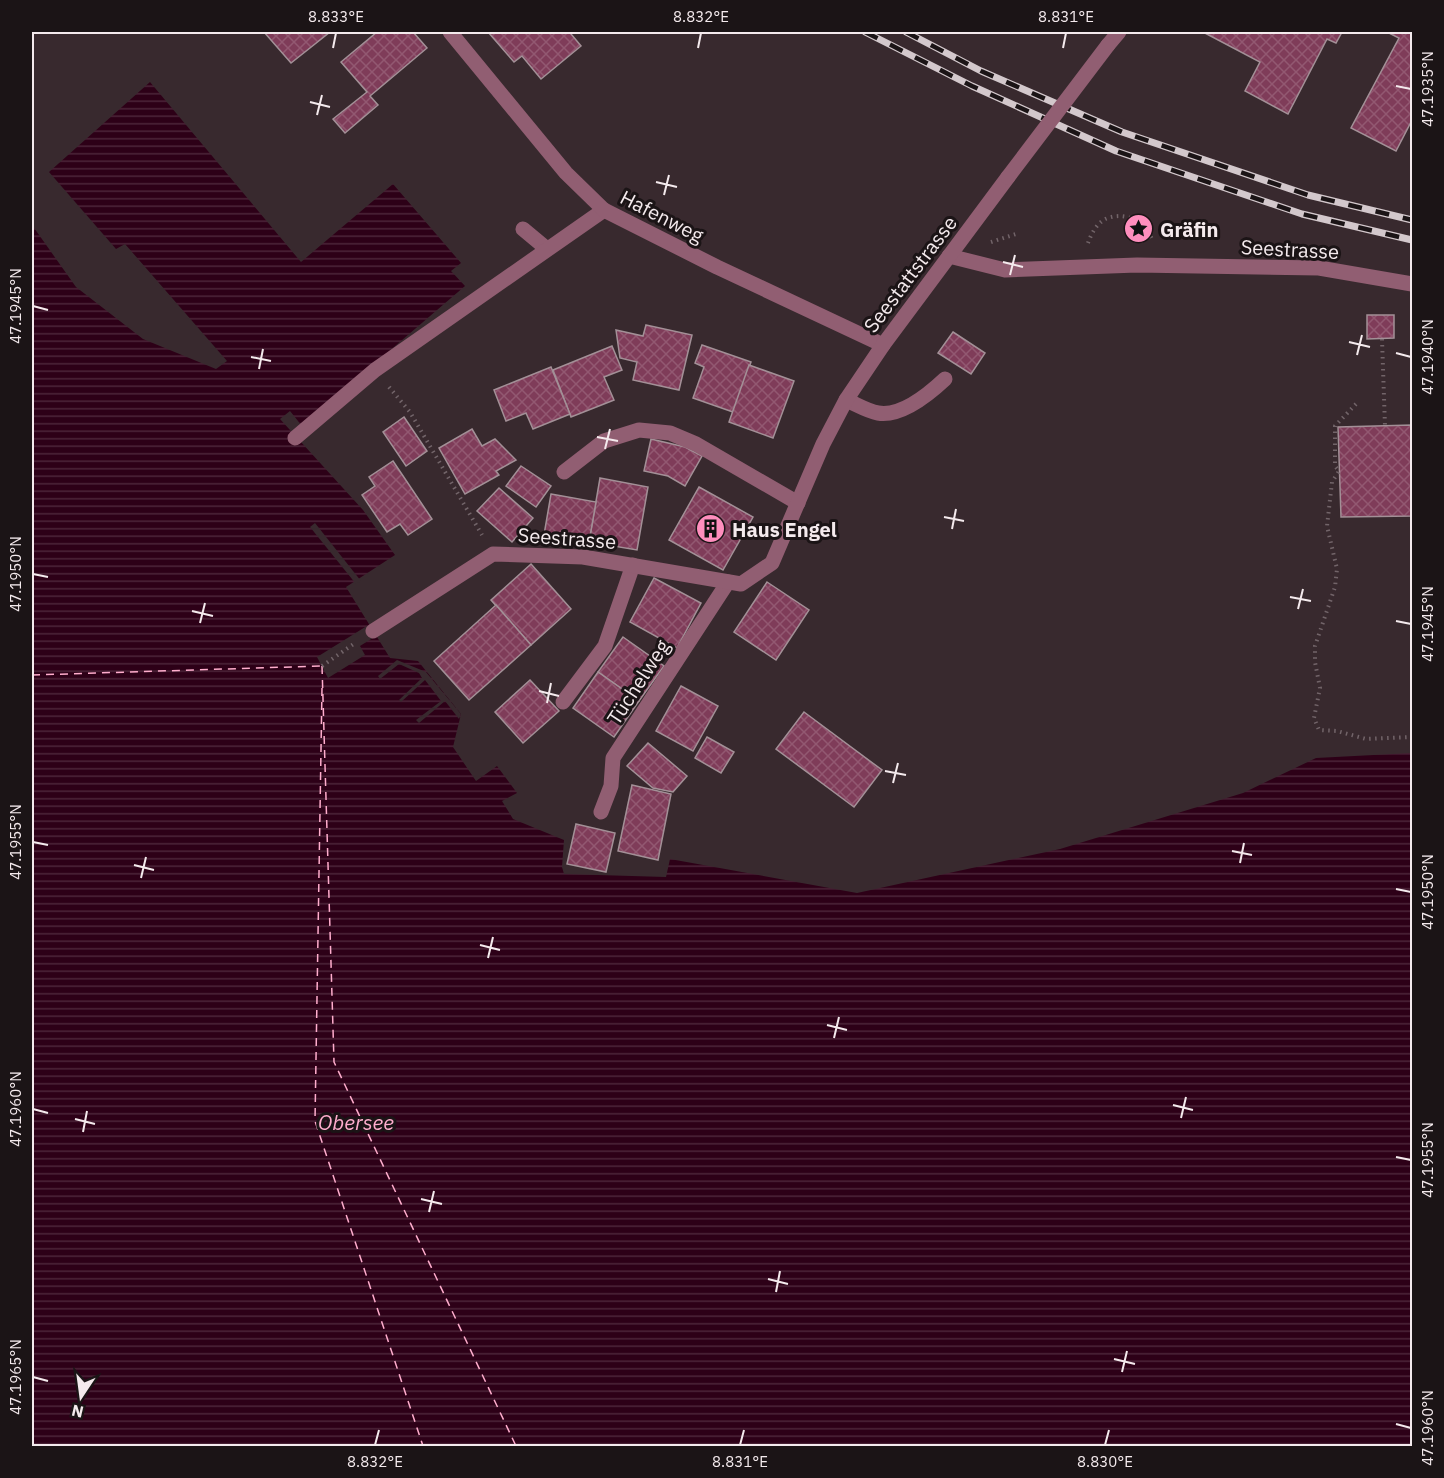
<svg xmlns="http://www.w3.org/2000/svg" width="1444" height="1478" viewBox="0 0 1444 1478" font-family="'IBM Plex Sans',sans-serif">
	<defs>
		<pattern id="water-rules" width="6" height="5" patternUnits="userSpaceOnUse" patternTransform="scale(1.5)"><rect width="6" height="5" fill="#2d0017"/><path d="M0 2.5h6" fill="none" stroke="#4c2539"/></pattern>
		<pattern id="building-cross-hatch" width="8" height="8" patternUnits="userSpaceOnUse" patternTransform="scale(1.5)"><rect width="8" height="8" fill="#7f3c59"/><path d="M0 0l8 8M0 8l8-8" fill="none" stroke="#925871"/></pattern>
	</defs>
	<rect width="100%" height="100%" fill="#38292e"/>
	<!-- water -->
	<polygon fill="url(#water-rules)" points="150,82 301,262 393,184 461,263 451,271 465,286 302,426 290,411 280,419 363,510 395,555 346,587 390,658 418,661 461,714 453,747 476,781 497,766 517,793 502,801 513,819 564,840 562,867 564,874 666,877 670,859 857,893 1060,849 1243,793 1316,758 1412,753 1412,1446 32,1446 32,225 76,287 143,339 216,369 227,361 125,244 116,249 49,172"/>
	<!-- pier -->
	<g fill="#38292e">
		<polygon points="315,523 361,581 356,584 310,527"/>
		<polygon points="370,624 376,636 360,646 365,655 328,678 317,657"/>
		<polygon points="397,660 426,672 461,714 459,719 445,701 419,723 416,720 441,701 425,680 401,702 399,700 422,678 419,673 399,664 380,679 378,676"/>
	</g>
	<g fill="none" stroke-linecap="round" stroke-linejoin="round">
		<!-- ferry -->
		<g stroke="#ffadcd" stroke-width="1.5" stroke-dasharray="8 6" stroke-linecap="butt">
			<polyline points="322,666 334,1062 516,1446"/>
			<polyline points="32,675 321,666"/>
			<polyline points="322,688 315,1121 423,1446"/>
		</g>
	</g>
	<!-- building -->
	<g fill="url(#building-cross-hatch)" stroke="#a39097" stroke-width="1.5">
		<polygon points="264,32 330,32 291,63"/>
		<polygon points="377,32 413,32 427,48 370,96 378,105 345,133 333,119 367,92 341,62"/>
		<polygon points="488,32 574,32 571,34 581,46 541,79 522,56 514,62"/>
		<polygon points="1203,32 1342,32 1336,43 1327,39 1288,114 1245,91 1260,62"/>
		<polygon points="1387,32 1412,32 1412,120 1396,151 1351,128 1399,38"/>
		<polygon points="1367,315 1394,315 1394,338 1367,339"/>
		<polygon points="646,325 692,335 679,390 633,380 637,362 620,358 616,330 643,336"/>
		<polygon points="953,332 985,353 971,374 938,353"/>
		<polygon points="702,345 751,362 733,412 693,398 704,367 695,363"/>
		<polygon points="612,346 622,370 604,377 614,400 571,417 553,370"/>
		<polygon points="749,365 794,381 773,438 729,422"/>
		<polygon points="551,367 570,414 533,429 526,413 506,421 494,390"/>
		<polygon points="404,417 427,451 406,466 383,432"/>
		<polygon points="1412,425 1412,516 1341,517 1338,427"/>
		<polygon points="472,429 482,446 495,439 516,460 496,471 499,475 465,494 439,448"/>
		<polygon points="651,439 685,447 702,456 685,486 668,476 644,471"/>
		<polygon points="393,461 432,519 408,535 400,524 387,532 362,495 375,486 369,477"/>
		<polygon points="521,466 551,486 536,507 506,486"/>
		<polygon points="600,478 648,487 637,550 589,542"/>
		<polygon points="699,487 753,517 723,570 669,540"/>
		<polygon points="499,488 533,518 512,542 477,511"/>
		<polygon points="551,494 596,502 589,542 544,535"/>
		<polygon points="531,564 571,609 531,645 491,600"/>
		<polygon points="654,578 701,603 677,648 630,622"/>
		<polygon points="767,582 809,610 776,660 734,632"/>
		<polygon points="496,605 531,645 469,700 434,661"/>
		<polygon points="623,637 664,666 639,701 598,672"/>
		<polygon points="598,672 639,701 614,737 573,708"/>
		<polygon points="530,680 559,711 523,743 495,712"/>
		<polygon points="681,686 718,706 693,751 656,731"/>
		<polygon points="804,712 882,770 854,807 776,749"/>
		<polygon points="707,737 734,752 721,773 695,758"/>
		<polygon points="648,743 687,776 673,792 653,788 627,766"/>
		<polygon points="632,785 671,794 658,860 618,851"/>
		<polygon points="576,824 615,833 606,872 567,864"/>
	</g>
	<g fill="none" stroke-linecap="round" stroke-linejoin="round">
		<!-- path -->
		<g stroke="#726469" stroke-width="4" stroke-dasharray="1.5 4.5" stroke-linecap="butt">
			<polyline points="991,242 1016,234"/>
			<path d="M1088,243C1091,234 1098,221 1108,218C1128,211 1147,224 1153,242"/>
			<polyline points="1382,339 1385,426"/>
			<polyline points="389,387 410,412 482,535"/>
			<polyline points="1356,404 1335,426 1335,466 1339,471 1332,482 1327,526 1337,569 1335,587 1315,646 1315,662 1320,688 1314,718 1319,730 1337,731 1366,739 1412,737"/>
			<polyline points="322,666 355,643"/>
		</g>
		<!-- lane -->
		<g stroke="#915e72" stroke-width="15">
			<polyline points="523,229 547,249"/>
			<path d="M846,400C856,404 867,411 878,413C901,417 929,394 945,379"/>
			<polyline points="295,438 375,370 604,210"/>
			<polyline points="564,472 604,441 639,430 670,433 696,444 798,503"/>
			<polyline points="563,702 605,646 633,565"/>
			<polyline points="601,812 611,786 613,758 728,582"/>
		</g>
		<!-- street -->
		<g stroke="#915e72" stroke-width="15">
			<polyline points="450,32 566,173 604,210 717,267 883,345"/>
			<polyline points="1108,45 1119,32"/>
			<polyline points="949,256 1005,270 1137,265 1319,268 1412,284"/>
			<polyline points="373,631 493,554 583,557 741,584 772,563 823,444 846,400 883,345 1008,177"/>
		</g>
		<defs>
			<g id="rail">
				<polyline points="865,32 972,86 1116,151 1302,214 1412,240"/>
				<polyline points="906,32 981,71 1122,132 1308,195 1412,220"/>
			</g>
		</defs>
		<!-- rail casing -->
		<use href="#rail" stroke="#d3c8cc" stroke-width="7"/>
		<!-- rail -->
		<use href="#rail" stroke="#1b1416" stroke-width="4.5" stroke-dasharray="14" stroke-linecap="butt"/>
		<!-- street-bridge -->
		<polyline stroke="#915e72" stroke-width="15" points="1008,177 1108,45"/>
	</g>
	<!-- ticks -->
	<path fill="none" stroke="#f4eaed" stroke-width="2" d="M333,48L336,33M698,48L701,33M1063,48L1066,33M1396,86L1411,89M310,102L330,107M317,115L322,95M656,182L677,187M664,195L669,175M1003,262L1023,267M1010,275L1015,255M33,306L48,310M1349,342L1370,347M1396,353L1411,357M1357,355L1362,335M251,357L271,361M259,369L263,349M597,437L618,441M605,449L610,429M944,517L964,521M952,529L956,509M33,574L48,577M1290,597L1311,601M1298,609L1303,589M192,611L213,616M1396,621L1411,624M200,623L205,603M539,691L559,696M547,703L551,683M885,771L906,775M893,783L898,763M33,842L48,845M1232,851L1252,855M1240,863L1244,843M134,865L154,870M141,878L146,857M1396,889L1411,892M480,945L500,950M488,958L493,937M827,1025L847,1030M834,1038L839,1017M1173,1105L1193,1110M33,1109L48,1113M1181,1118L1186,1097M75,1119L95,1124M83,1132L87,1111M1396,1157L1411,1160M421,1199L442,1204M429,1212L434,1191M768,1279L788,1284M776,1292L780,1271M1114,1359L1135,1364M1122,1372L1127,1351M33,1377L48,1381M1396,1424L1411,1428M375,1445L379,1430M740,1445L744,1430M1105,1445L1109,1430"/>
	<!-- icons -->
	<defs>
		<symbol id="sight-disc" viewBox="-11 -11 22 22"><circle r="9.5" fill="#fe8ebd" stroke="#1b1416"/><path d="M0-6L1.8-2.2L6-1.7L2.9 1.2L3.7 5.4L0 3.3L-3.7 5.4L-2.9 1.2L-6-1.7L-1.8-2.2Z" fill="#111"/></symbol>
		<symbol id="building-disc" viewBox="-11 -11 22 22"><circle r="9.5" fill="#fe8ebd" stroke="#1b1416"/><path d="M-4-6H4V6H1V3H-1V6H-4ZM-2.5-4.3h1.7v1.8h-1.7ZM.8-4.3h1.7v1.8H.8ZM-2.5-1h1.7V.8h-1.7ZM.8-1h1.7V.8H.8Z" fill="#111"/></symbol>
	</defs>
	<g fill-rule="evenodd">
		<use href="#sight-disc" x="1122" y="212" width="33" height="33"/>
		<use href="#building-disc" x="694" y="512" width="33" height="33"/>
	</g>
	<g text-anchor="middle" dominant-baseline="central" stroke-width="6" stroke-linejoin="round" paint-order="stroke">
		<!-- street labels -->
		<g font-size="20" fill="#f4eaed" stroke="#1b1416">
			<text transform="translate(662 216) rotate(27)">Hafenweg</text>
			<text transform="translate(1290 249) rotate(3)">Seestrasse</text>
			<text transform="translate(910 274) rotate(-53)">Seestattstrasse</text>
			<text transform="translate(567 538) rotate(4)">Seestrasse</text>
			<text transform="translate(638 682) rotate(-57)">Tüchelweg</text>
		</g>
		<!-- poi labels -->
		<g font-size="20" font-weight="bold" fill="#f4eaed" stroke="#1b1416" text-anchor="start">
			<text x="1160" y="229">Gräfin</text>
			<text x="732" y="529">Haus Engel</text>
		</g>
		<!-- water labels -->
		<g font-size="21" font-style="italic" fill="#ffadcd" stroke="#1b1416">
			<text x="356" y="1122">Obersee</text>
		</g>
	</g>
	<!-- border -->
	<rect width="1444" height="1478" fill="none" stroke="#1b1416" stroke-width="66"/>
	<!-- north arrow -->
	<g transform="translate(81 1397) rotate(193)" stroke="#1b1416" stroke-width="4.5" paint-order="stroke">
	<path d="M0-4.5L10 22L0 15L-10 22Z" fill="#f4eaed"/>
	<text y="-9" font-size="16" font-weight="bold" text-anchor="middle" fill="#f4eaed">N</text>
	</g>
	<rect x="33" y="33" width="1378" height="1412" fill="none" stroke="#f4eaed" stroke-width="2"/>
	<g font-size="15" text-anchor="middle" fill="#f4eaed">
		<text x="336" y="22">8.833°E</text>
		<text x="701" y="22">8.832°E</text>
		<text x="1066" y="22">8.831°E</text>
		<text transform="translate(1428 89) rotate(-90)" y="5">47.1935°N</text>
		<text transform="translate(16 306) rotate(-90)" y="5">47.1945°N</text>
		<text transform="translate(1428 357) rotate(-90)" y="5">47.1940°N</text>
		<text transform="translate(16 574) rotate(-90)" y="5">47.1950°N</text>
		<text transform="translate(1428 624) rotate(-90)" y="5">47.1945°N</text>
		<text transform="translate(16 842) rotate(-90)" y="5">47.1955°N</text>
		<text transform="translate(1428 892) rotate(-90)" y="5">47.1950°N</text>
		<text transform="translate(16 1109) rotate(-90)" y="5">47.1960°N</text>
		<text transform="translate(1428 1160) rotate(-90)" y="5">47.1955°N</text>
		<text transform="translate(16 1377) rotate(-90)" y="5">47.1965°N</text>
		<text transform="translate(1428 1428) rotate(-90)" y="5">47.1960°N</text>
		<text x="375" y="1467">8.832°E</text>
		<text x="740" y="1467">8.831°E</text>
		<text x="1105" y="1467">8.830°E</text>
	</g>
</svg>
